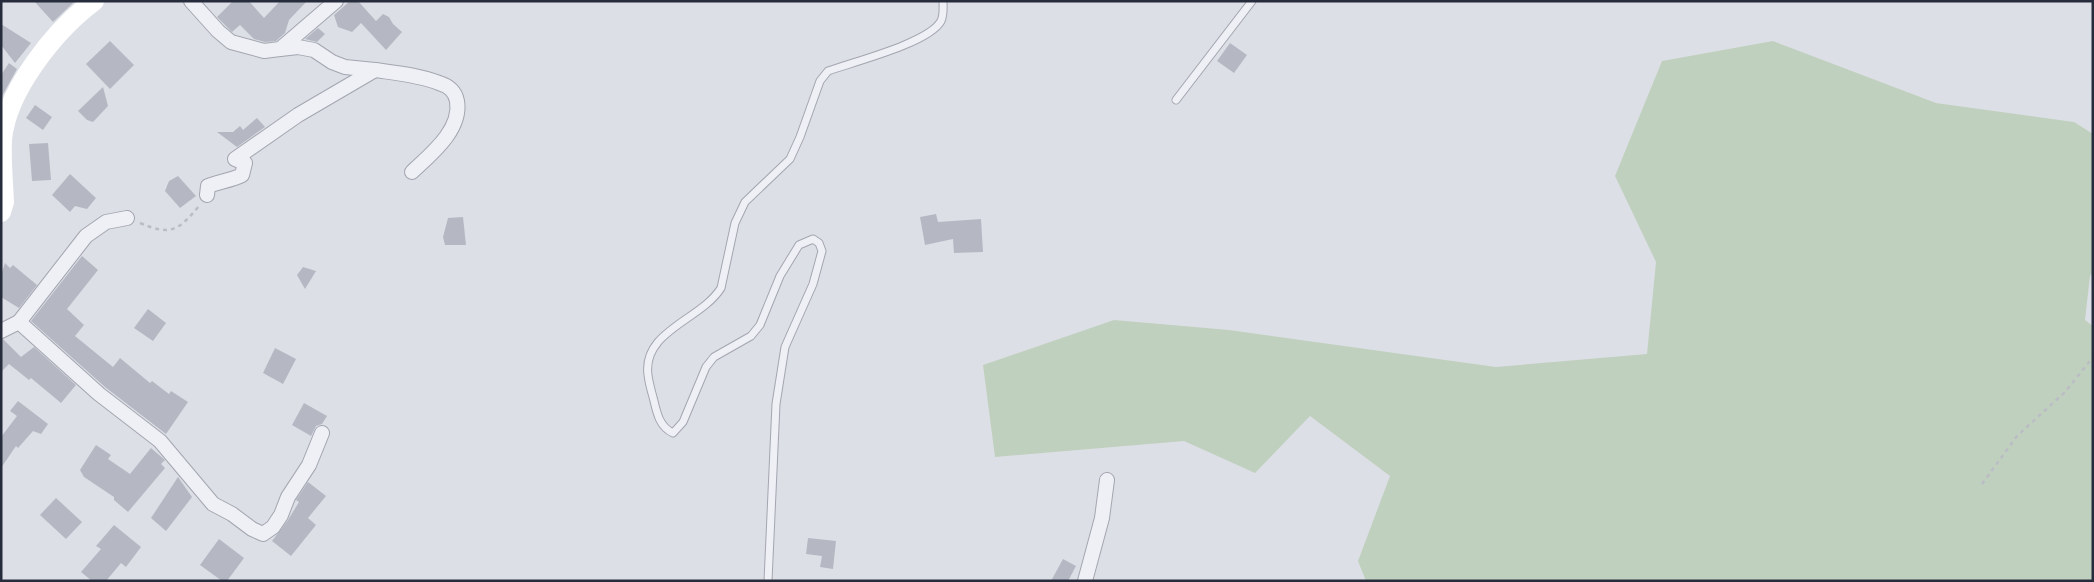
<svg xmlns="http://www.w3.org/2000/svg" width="2094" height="582" viewBox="0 0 2094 582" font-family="'DejaVu Sans',sans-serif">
	<rect width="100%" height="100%" fill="#dddfe6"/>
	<!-- green -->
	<polygon fill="#c0d0be" points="1773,41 1936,103 2074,122 2093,134 2093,272 2090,276 2085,320 2093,326 2093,581 1366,581 1358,561 1390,476 1310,416 1255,473 1184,441 995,457 983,365 1114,320 1229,330 1496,367 1647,354 1656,262 1615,176 1662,61"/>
	<!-- building -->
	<g fill="#b5b8c3">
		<polygon points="34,1 75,1 53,22"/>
		<polygon points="233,1 249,1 264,18 280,1 307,1 289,20 285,33 276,41 265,42 254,39 240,25 232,32 217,17"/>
		<polygon points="350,1 358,1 376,21 383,14 389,17 393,24 402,32 386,50 361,23 352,32 338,27 334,15"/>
		<polygon points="1,24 31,43 15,63 1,45"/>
		<polygon points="318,28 325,34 317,42 305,39"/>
		<polygon points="110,41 134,65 110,89 86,64"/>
		<polygon points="1230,43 1247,55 1234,73 1217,61"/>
		<polygon points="9,63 17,69 1,98 1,75"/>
		<polygon points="103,87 108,106 93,122 87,120 78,111"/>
		<polygon points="35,105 52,117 43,130 26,118"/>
		<polygon points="257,118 265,127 237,147 217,132 233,132 240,126 243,130"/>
		<polygon points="48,143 51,180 32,181 29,144"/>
		<polygon points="70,174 96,198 87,209 75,206 70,212 52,195"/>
		<polygon points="178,176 196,196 180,208 165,191 169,181"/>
		<polygon points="936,214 938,222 981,219 983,252 954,253 953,239 925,245 920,217"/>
		<polygon points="463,217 466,245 445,245 443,237 448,218"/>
		<polygon points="82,256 98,270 67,309 84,325 75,336 113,367 120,358 150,383 152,381 169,394 171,391 188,402 166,434 105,387 31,321"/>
		<polygon points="5,263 10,268 13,265 37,285 19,308 1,297 1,275"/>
		<polygon points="303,267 316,271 305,289 297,275"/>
		<polygon points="148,309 166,323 153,341 134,328"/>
		<polygon points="3,339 21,357 34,347 76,385 61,403 31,378 29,380 9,364 1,372 1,340"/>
		<polygon points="275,348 296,359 283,384 263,373"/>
		<polygon points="18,401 48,424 41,434 33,431 18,448 16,446 1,468 1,437 17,416 10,411"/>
		<polygon points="304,403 327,416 322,424 316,426 311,436 292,425"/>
		<polygon points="96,445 111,455 108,459 130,474 151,448 165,460 161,464 165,468 128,512 114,500 114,497 84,477 80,470"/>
		<polygon points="178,477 192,497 166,531 151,518"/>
		<polygon points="308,482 326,496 308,518 316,525 291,556 272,541 288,520 299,502 296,500"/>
		<polygon points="56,498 82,522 66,539 40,515"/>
		<polygon points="114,525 141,547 126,567 121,563 106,581 92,581 81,572 101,549 96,546"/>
		<polygon points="808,538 836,541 833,569 820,567 822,556 806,554"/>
		<polygon points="219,539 244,558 227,581 222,581 200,565"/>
		<polygon points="1063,559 1076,566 1068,581 1051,581"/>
	</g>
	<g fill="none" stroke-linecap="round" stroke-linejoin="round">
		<defs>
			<g id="service">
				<polyline points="1176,100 1252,1"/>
				<path d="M768,581L776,404L785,347L813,284L822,251L819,243L813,239L799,245L780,276L760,325L751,336L714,357L706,367L683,422L673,433C660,427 657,414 654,401C652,393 649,384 648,375C642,331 701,320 721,288L735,223L745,202L790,159L800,137L820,81L828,71C853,62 929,43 941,21C944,15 943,7 943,1"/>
			</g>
			<g id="minor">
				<polyline points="191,1 218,31 231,42 264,51 280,49 336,1"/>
				<path d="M375,70C396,73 419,75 439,83C449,86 455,91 457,101C462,130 430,155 412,172"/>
				<path d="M207,195L208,186C219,182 232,180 242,175L245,163L235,159L298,115L375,70L345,67L332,62L314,50L298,47L280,49"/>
				<polyline points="19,322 86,236 106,222 127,218"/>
				<polyline points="1,331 19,322 99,394 160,441 213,504 232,514 252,529 263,534 273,527 281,515 288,497 309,465 322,433"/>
				<polyline points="1085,581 1102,518 1107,480"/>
			</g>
		</defs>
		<!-- service casing -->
		<use href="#service" stroke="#a3a6b0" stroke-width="9"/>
		<!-- minor casing -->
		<use href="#minor" stroke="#a3a6b0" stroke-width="16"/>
		<!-- path -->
		<g stroke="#bbbdc5" stroke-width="2.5" stroke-dasharray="4 4" stroke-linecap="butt">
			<path d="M140,223C171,236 178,231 199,206"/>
			<polyline points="1982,484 2017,436 2065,392 2093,357"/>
		</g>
		<!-- service -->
		<use href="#service" stroke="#eff0f5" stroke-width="7"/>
		<!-- minor -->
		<use href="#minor" stroke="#eff0f5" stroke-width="14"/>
		<!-- secondary -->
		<path stroke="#fff" stroke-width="20" d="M1,212L4,202C3,182 1,160 2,140C6,91 55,30 94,1"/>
	</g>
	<!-- border -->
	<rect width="2094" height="582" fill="none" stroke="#272c3c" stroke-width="5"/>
</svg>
